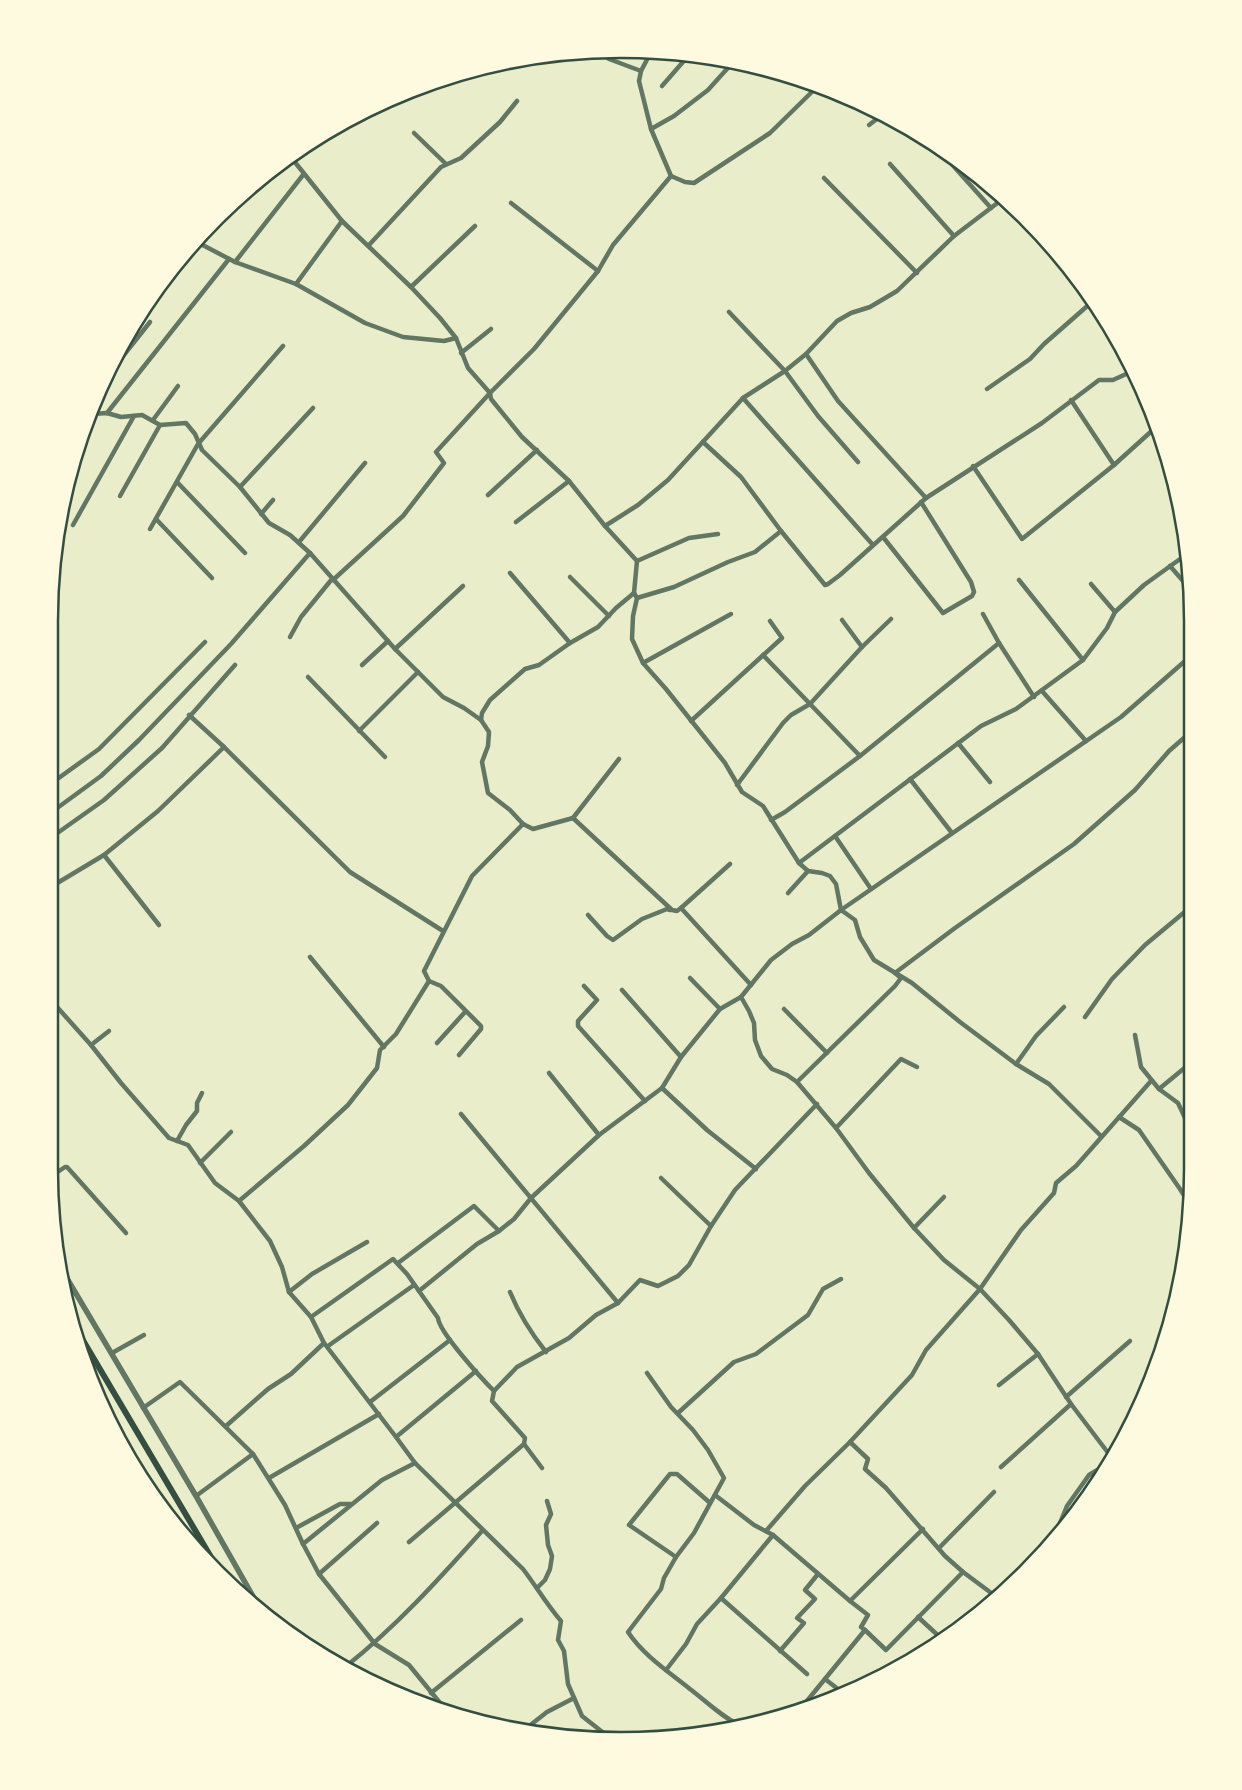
<svg xmlns="http://www.w3.org/2000/svg" width="1242" height="1790" viewBox="0 0 1242 1790" font-family="'Nunito Sans',sans-serif">
	<rect width="100%" height="100%" fill="#e9edc9"/>
	<g fill="none" stroke-linecap="round" stroke-linejoin="round">
		<!-- minor -->
		<g stroke="#617663" stroke-width="4.5">
			<polyline points="598,51 609,59 641,71"/>
			<polyline points="651,52 641,71 639,81 651,129 671,176 685,182 694,183 770,133 818,86"/>
			<polyline points="662,86 689,55"/>
			<polyline points="398,95 399,94"/>
			<polyline points="869,125 882,115"/>
			<polyline points="651,129 674,116 708,90 735,60"/>
			<polyline points="414,133 446,164"/>
			<polyline points="931,141 991,208"/>
			<polyline points="290,156 342,221 411,287 440,318 456,338 468,368 490,393 491,399 522,437 569,481 605,526 637,561 634,593 637,598 633,616 632,639 643,663 666,689 725,763 742,792 763,806 799,863 808,871 822,873 830,876 836,884 841,910 855,920 860,937 874,960 912,983 960,1022 1016,1064 1049,1084 1101,1136"/>
			<polyline points="890,164 954,236"/>
			<polyline points="824,178 917,273"/>
			<polyline points="511,203 598,271"/>
			<polyline points="195,241 235,262 296,284 365,323 403,337 444,341 456,338"/>
			<polyline points="369,245 441,167 461,158 500,122 517,101"/>
			<polyline points="235,262 303,175"/>
			<polyline points="296,284 342,221"/>
			<polyline points="411,287 475,226"/>
			<polyline points="729,312 785,371 818,416 858,462"/>
			<polyline points="461,353 491,329"/>
			<polyline points="806,354 838,401 926,498"/>
			<polyline points="104,380 150,322"/>
			<polyline points="987,389 1030,359 1044,344 1093,301"/>
			<polyline points="743,398 873,545"/>
			<polyline points="1071,400 1114,465"/>
			<polyline points="107,413 229,259"/>
			<polyline points="92,414 107,413 121,417 142,415 160,425 186,423 195,434 202,450 240,487 269,523 290,535 310,553 395,649 443,697 464,708 481,720 489,732 488,746 482,762 488,793 510,810 523,824 533,829 573,818 672,910 677,911 681,908 730,864"/>
			<polyline points="153,420 178,386"/>
			<polyline points="703,442 741,477 781,531 825,585 828,584 840,575 926,498 1042,423 1099,380 1113,380 1135,370"/>
			<polyline points="973,466 1022,539 1114,465 1155,428"/>
			<polyline points="177,482 245,553"/>
			<polyline points="240,487 313,408"/>
			<polyline points="488,495 537,450"/>
			<polyline points="120,496 160,425"/>
			<polyline points="261,514 273,500"/>
			<polyline points="156,519 212,578"/>
			<polyline points="516,522 569,481"/>
			<polyline points="73,525 134,416"/>
			<polyline points="605,526 638,505 668,480 743,398 785,371 806,354 837,321 851,313 870,307 897,291 954,236 1004,198"/>
			<polyline points="150,529 198,444 283,346"/>
			<polyline points="883,537 943,613 972,596 974,592 971,582 921,502"/>
			<polyline points="299,542 365,463"/>
			<polyline points="637,561 689,538 718,534"/>
			<polyline points="1170,566 1190,589"/>
			<polyline points="510,573 570,643"/>
			<polyline points="570,577 609,616"/>
			<polyline points="333,580 403,516 444,463 436,452 490,393 534,349 598,271 613,245 671,176"/>
			<polyline points="1019,580 1083,660"/>
			<polyline points="1091,584 1115,612"/>
			<polyline points="637,598 674,587 728,562 755,552 781,531"/>
			<polyline points="983,614 999,643 1034,697"/>
			<polyline points="842,620 862,647"/>
			<polyline points="290,637 301,617 332,579"/>
			<polyline points="395,649 463,586"/>
			<polyline points="763,655 860,756"/>
			<polyline points="643,663 731,614"/>
			<polyline points="362,665 388,641"/>
			<polyline points="308,677 385,757"/>
			<polyline points="1042,691 1086,741"/>
			<polyline points="189,715 224,747 350,872 443,931"/>
			<polyline points="481,720 482,713 490,700 525,669 539,665 570,643 598,627 616,608 634,593"/>
			<polyline points="691,721 782,638 770,621"/>
			<polyline points="359,731 418,672"/>
			<polyline points="958,743 990,782"/>
			<polyline points="910,779 952,833"/>
			<polyline points="49,785 99,749 205,642"/>
			<polyline points="737,785 783,723 791,715 810,704 862,647 891,619"/>
			<polyline points="49,814 101,776 139,740 231,644 310,553"/>
			<polyline points="573,818 619,759"/>
			<polyline points="771,820 785,812 860,756 999,643"/>
			<polyline points="835,836 871,889"/>
			<polyline points="49,839 104,800 162,748 235,665"/>
			<polyline points="104,855 159,925"/>
			<polyline points="799,863 981,726 1016,709 1083,660 1107,628 1115,612 1144,585 1187,554"/>
			<polyline points="49,888 104,855 158,811 224,747"/>
			<polyline points="788,893 808,871"/>
			<polyline points="681,908 751,985"/>
			<polyline points="588,915 607,936 613,940 642,919 667,909 670,910"/>
			<polyline points="310,957 384,1047"/>
			<polyline points="690,978 720,1009"/>
			<polyline points="429,981 441,986 481,1026 481,1029 459,1055"/>
			<polyline points="584,986 597,1000 578,1021 578,1026 645,1101"/>
			<polyline points="622,990 681,1057"/>
			<polyline points="741,997 749,1011 754,1023 755,1040 761,1056 772,1069 787,1075 797,1082 836,1128 869,1173 914,1228 944,1260 980,1289 1009,1320 1038,1354 1071,1404 1112,1458"/>
			<path d="M49,998L91,1045L121,1083L169,1138L188,1145L215,1183L239,1201L270,1241L282,1267L289,1292L311,1317L324,1343L396,1437L415,1463L523,1569C536,1586 547,1605 561,1621L558,1640L564,1651L568,1684L582,1716L610,1738"/>
			<polyline points="784,1009 827,1053"/>
			<polyline points="1085,1017 1112,979 1145,945 1193,905"/>
			<polyline points="1135,1035 1141,1067 1159,1089 1178,1103 1186,1120 1186,1130 1190,1144 1193,1150"/>
			<polyline points="437,1043 465,1012"/>
			<polyline points="91,1045 109,1031"/>
			<polyline points="1016,1064 1036,1036 1064,1007"/>
			<polyline points="549,1073 599,1135"/>
			<polyline points="797,1082 895,986 901,978 895,973 955,928 1074,844 1135,790 1169,751 1193,730"/>
			<polyline points="662,1088 707,1130 756,1169"/>
			<polyline points="1159,1089 1193,1061"/>
			<polyline points="461,1114 618,1303"/>
			<polyline points="1119,1117 1139,1130 1180,1189 1190,1205"/>
			<polyline points="1186,1120 1193,1114"/>
			<polyline points="836,1128 901,1059 917,1067"/>
			<polyline points="177,1141 186,1125 197,1111 197,1103 202,1093"/>
			<polyline points="200,1163 231,1132"/>
			<polyline points="50,1177 65,1167 67,1167 126,1233"/>
			<polyline points="661,1178 711,1226"/>
			<polyline points="239,1201 304,1146 348,1105 377,1068 380,1050 396,1034 429,981 424,971 472,876 523,824"/>
			<polyline points="914,1228 944,1197"/>
			<polyline points="398,1263 474,1206 499,1231"/>
			<polyline points="419,1291 477,1244 499,1231 514,1219 531,1198 599,1135 662,1088 681,1057 720,1009 741,997 771,960 792,944 809,935 841,910 1121,717 1193,654"/>
			<polyline points="289,1292 312,1274 367,1242"/>
			<path d="M510,1292C519,1314 531,1333 546,1352"/>
			<path d="M311,1317L393,1259L407,1274L438,1318C439,1332 482,1379 494,1391"/>
			<polyline points="328,1346 414,1285"/>
			<polyline points="112,1353 144,1335"/>
			<path d="M647,1373L671,1407L693,1430L708,1450L724,1478L694,1533L676,1557L664,1578L661,1589L628,1632C643,1655 669,1672 690,1689C707,1702 723,1718 743,1727"/>
			<polyline points="999,1385 1038,1354"/>
			<polyline points="1066,1397 1130,1341"/>
			<polyline points="370,1402 450,1340"/>
			<polyline points="143,1408 180,1382 253,1454 285,1505 303,1544 319,1574 375,1644 409,1665 445,1709"/>
			<polyline points="678,1413 734,1362 756,1354 808,1315 823,1289 841,1279"/>
			<polyline points="226,1426 268,1389 291,1374 324,1343"/>
			<polyline points="396,1437 476,1371"/>
			<polyline points="850,1442 868,1459 865,1469 886,1488 945,1556 963,1572 998,1598"/>
			<polyline points="1001,1467 1071,1404"/>
			<polyline points="542,1468 524,1444 525,1438 492,1401 494,1391 517,1367 569,1338 596,1315 618,1303 640,1280 658,1286 678,1276 689,1265 711,1226 735,1190 817,1104"/>
			<polyline points="269,1478 379,1414"/>
			<polyline points="715,1495 754,1525 773,1535 850,1601 868,1615 861,1627 865,1630 886,1650 963,1572"/>
			<polyline points="196,1496 253,1454"/>
			<polyline points="296,1528 340,1504 351,1504"/>
			<polyline points="766,1531 805,1486 850,1442 912,1375 926,1350 980,1289 1021,1230 1054,1193 1056,1183 1076,1166 1151,1081"/>
			<polyline points="1053,1540 1067,1506 1089,1475 1109,1463"/>
			<polyline points="409,1542 524,1444"/>
			<polyline points="303,1544 382,1480 415,1463"/>
			<polyline points="939,1548 994,1492"/>
			<polyline points="676,1557 629,1525 670,1474 677,1474 709,1502"/>
			<polyline points="319,1574 377,1523"/>
			<polyline points="537,1588 545,1580 550,1569 552,1556 548,1545 546,1525 551,1514 547,1501"/>
			<polyline points="721,1598 807,1674"/>
			<polyline points="850,1601 923,1529"/>
			<polyline points="918,1617 943,1640"/>
			<polyline points="780,1651 804,1623 797,1618 815,1599 805,1590 818,1574"/>
			<path d="M345,1667C396,1627 439,1579 482,1531"/>
			<polyline points="666,1670 686,1644 697,1624 721,1598 773,1535"/>
			<polyline points="825,1679 843,1693"/>
			<polyline points="865,1685 870,1677"/>
			<polyline points="431,1693 521,1620"/>
			<polyline points="802,1707 865,1630"/>
			<polyline points="524,1730 547,1712 574,1698"/>
		</g>
		<!-- tertiary -->
		<polyline stroke="#617663" stroke-width="5.5" points="62,1270 196,1496 263,1614"/>
		<!-- secondary -->
		<polyline stroke="#344e41" stroke-width="6" points="68,1315 218,1569"/>
	</g>
	<!-- crop -->
	<path d="M0 0H1242V1790H0ZM621 58H621A563 563 0 0 1 1184 621V1169A563 563 0 0 1 621 1732H621A563 563 0 0 1 58 1169V621A563 563 0 0 1 621 58Z" fill="#fefae0" fill-rule="evenodd"/>
	<path fill="none" stroke="#344e41" stroke-width="2.5" d="M621 58H621A563 563 0 0 1 1184 621V1169A563 563 0 0 1 621 1732H621A563 563 0 0 1 58 1169V621A563 563 0 0 1 621 58Z"/>
</svg>
